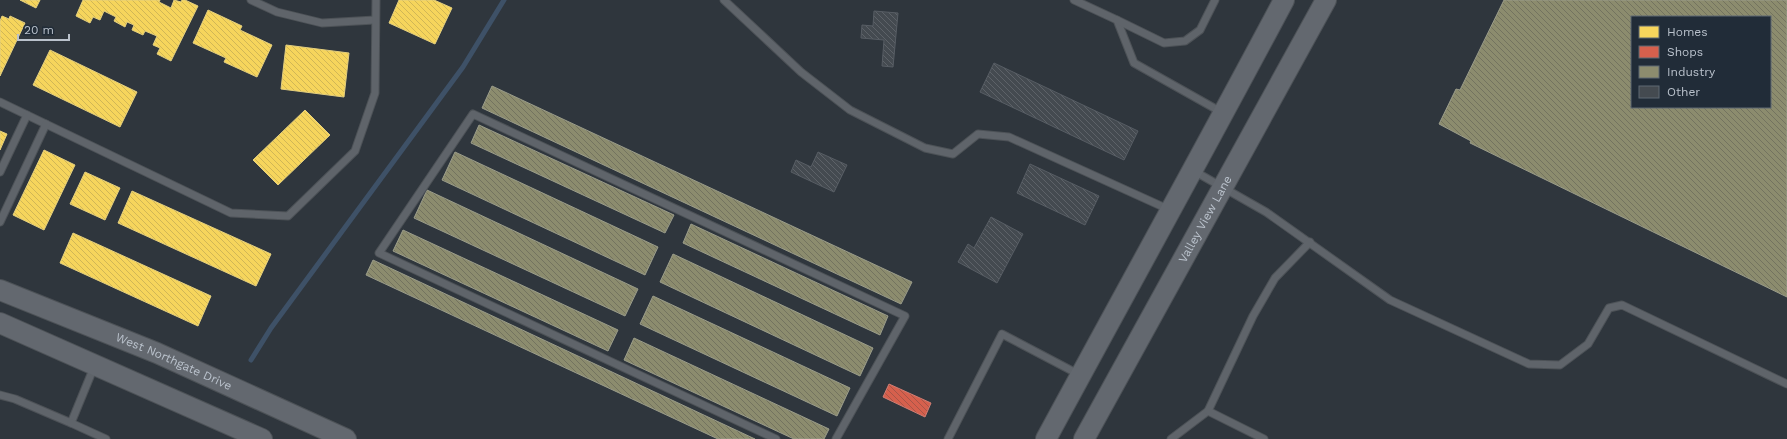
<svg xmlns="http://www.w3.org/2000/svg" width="1787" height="439" viewBox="0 0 1787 439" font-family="'Work Sans',sans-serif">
	<defs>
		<pattern id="homes-back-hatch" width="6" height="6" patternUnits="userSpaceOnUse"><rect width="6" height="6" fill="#f6d55c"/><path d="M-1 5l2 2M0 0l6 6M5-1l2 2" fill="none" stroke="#d0b656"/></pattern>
		<pattern id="shops-back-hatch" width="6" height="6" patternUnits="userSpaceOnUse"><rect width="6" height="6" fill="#d6604d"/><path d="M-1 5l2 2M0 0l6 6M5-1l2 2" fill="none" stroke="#a75548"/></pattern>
		<pattern id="industry-back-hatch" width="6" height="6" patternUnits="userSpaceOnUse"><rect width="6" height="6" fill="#8c8c6e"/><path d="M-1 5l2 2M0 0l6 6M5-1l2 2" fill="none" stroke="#73735f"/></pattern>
		<pattern id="building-back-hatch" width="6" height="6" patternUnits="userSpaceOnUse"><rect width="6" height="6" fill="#444a50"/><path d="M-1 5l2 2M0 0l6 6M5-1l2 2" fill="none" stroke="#5d6268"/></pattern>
	</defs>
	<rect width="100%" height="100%" fill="#2f363d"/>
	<!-- homes -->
	<g fill="url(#homes-back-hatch)" stroke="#e4cf7e">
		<polygon points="20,0 40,0 36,8"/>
		<polygon points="83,0 160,0 159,2 171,8 174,0 181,2 182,0 185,0 198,6 171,61 157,54 160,48 153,45 157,36 145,31 143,35 132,30 134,25 127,22 125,27 114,21 116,17 104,11 100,20 93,17 90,23 76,16"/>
		<polygon points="399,0 434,0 452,8 435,44 389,23"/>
		<polygon points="208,10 242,26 240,30 272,45 257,77 224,62 226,58 193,43"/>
		<polygon points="2,16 9,19 10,16 25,23 0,76 0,21"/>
		<polygon points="286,45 349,53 344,97 281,89"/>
		<polygon points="50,50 137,92 120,127 33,85"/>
		<polygon points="305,110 330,135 278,185 253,160"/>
		<polygon points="0,131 7,134 0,150"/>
		<polygon points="44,150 75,165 44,230 13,215"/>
		<polygon points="85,172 120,188 105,220 70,204"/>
		<polygon points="132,191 271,254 256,286 118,223"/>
		<polygon points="73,233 211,296 198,326 60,263"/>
	</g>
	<!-- shops -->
	<polygon fill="url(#shops-back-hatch)" stroke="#ce7d73" points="889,384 931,403 925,417 883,397"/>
	<!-- industry -->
	<g fill="url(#industry-back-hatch)" stroke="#9a9c8a" fill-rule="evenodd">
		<path d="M1504,0H1787V297L1470,143L1471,141L1439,124L1456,89L1460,90ZM1632,17H1770V107H1632Z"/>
		<polygon points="492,86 912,282 901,304 482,108"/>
		<polygon points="479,125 674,215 665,233 471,143"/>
		<polygon points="455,152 658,247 645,275 442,180"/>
		<polygon points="427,190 638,289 625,316 414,218"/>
		<polygon points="691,224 888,316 880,335 683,243"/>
		<polygon points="403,230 618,330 608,351 393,251"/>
		<polygon points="673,254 873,348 860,376 660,282"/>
		<polygon points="373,260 755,439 718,439 366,275"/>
		<polygon points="653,296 850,388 837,416 640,324"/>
		<polygon points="634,338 829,429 824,439 794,439 624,360"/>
	</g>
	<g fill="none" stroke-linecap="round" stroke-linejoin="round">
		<!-- stream -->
		<polyline stroke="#3e5167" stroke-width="5" points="251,360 271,328 463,67 504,0"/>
	</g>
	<!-- building -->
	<g fill="url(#building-back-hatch)" stroke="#575d64">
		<polygon points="874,11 898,13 893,67 882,66 884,40 861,38 862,25 873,26"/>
		<polygon points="994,63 1138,131 1124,160 980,92"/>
		<polygon points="818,152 847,165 834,192 791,172 796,160 811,167"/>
		<polygon points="1030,164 1099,196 1085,225 1017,193"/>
		<polygon points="991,217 1023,234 997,283 958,262 968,244 974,248"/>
	</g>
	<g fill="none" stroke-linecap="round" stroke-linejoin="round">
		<defs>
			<g id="lane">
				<polyline points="251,0 277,12 322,23 375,20"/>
				<polyline points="724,0 801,72 850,110 925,148 953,154 978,134 1009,137 1170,210"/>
				<polyline points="1074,0 1117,20 1134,63 1223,113"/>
				<polyline points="1117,20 1164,43 1185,41 1200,30 1215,0"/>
				<polyline points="0,102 231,213 288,216 355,151 375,93 376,0"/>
				<polyline points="1194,171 1266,212 1390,300 1529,364 1560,365 1588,344 1609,308 1622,305 1787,384"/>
				<polyline points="0,172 27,115"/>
				<polyline points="0,222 46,124"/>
				<polyline points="0,395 15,399 71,423 94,367"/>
				<polyline points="71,423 106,439"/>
				<polyline points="776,439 379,253 473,114 905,316 836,439"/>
				<polyline points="948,439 1002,334 1080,375"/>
				<polyline points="1171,439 1208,411"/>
				<polyline points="1264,439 1208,411 1253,316 1275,278 1310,242"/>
			</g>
			<g id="secondary">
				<path id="s1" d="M0,290L157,353L346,439"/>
				<polyline points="0,323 262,439"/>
				<path d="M1046,439C1125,293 1206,147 1284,0"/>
				<path id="s2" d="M1084,439L1326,0"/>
			</g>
		</defs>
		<!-- lane casing -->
		<use href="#lane" stroke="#4d5257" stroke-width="9"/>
		<!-- secondary casing -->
		<use href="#secondary" stroke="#4d5257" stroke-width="22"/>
		<!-- lane -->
		<use href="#lane" stroke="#5f646a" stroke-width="7"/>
		<!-- secondary -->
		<use href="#secondary" stroke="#63686f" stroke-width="20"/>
	</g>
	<g text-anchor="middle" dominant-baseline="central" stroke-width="4" stroke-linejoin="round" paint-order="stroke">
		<!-- street labels -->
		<g font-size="12" fill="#bac2cc" stroke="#212c38">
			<text stroke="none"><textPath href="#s2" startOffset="251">Valley View Lane</textPath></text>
			<text stroke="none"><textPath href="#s1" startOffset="188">West Northgate Drive</textPath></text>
		</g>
	</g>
	<!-- legend -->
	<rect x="1631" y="16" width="140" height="92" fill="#212c38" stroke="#5e6873"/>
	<rect x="1639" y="26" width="20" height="12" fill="#f6d55c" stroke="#5e6873"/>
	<text x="1667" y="36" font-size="12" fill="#bac2cc">Homes</text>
	<rect x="1639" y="46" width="20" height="12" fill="#d6604d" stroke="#5e6873"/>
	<text x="1667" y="56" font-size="12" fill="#bac2cc">Shops</text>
	<rect x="1639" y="66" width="20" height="12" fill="#8c8c6e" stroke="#5e6873"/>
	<text x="1667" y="76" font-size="12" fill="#bac2cc">Industry</text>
	<rect x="1639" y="86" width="20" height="12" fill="#444a50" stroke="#5e6873"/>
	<text x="1667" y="96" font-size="12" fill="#bac2cc">Other</text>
	<!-- scale -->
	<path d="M18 34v6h51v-6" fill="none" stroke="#bac2cc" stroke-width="2"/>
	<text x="24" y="34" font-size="12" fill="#bac2cc" stroke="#212c38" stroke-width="3" paint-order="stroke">20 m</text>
</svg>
